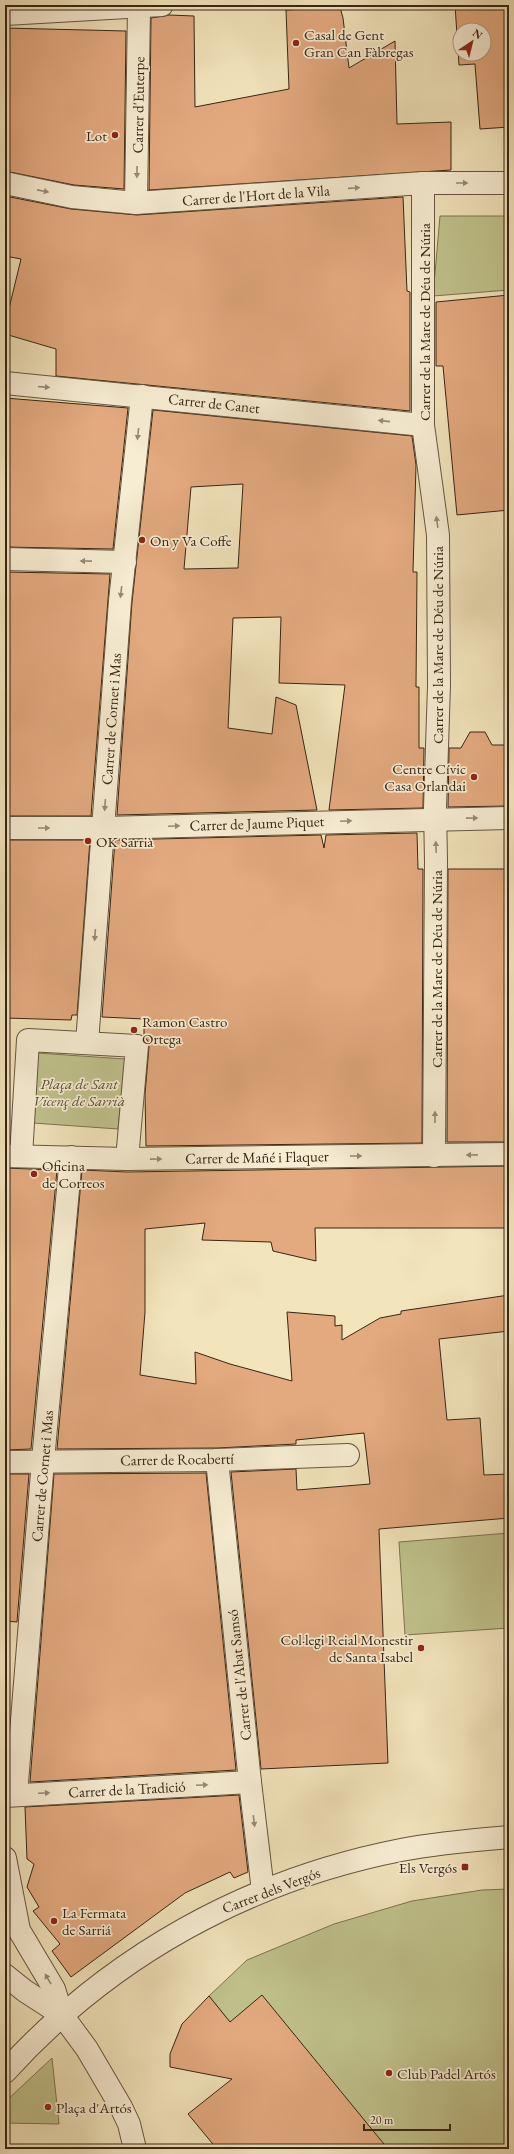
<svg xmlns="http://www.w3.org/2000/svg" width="514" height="2154" viewBox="0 0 514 2154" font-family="'EB Garamond',serif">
	<rect width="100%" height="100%" fill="#f2e4bb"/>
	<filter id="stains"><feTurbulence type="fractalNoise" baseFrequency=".005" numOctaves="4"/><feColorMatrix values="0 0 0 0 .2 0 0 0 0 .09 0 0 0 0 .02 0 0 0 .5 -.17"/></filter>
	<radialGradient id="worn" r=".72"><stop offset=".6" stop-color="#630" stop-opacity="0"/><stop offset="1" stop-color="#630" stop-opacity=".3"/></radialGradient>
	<!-- green -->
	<g fill="#c0c28c" stroke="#7c7450">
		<polygon points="440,216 509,216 509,290 433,296"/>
		<polygon points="37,1053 125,1059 118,1129 33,1123"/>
		<polygon points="509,1533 509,1628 405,1635 399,1542"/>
		<polygon points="509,1889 509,2149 331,2149 209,1996 247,1960 334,1924 412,1901 482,1890"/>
		<polygon points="52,2058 59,2124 5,2123 5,2102"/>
	</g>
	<!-- building -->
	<g fill="#e3a97f" stroke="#382515" fill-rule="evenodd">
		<path d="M455,5H509V127L480,129L475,64L459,65ZM460,30H484V54H460Z"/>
		<polygon points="340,7 343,18 349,68 395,41 397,124 451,122 451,170 149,190 151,18 169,15 194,16 195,107 289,89 286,10"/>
		<polygon points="5,28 126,31 124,189 74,185 5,171"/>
		<polygon points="5,196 71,209 137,215 403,197 407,291 410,292 410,411 56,376 56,349 5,334 5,325 21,259 5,256"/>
		<polygon points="509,295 509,510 457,515 443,366 436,366 436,302"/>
		<polygon points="5,398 128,408 113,549 5,547"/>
		<path d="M153,410L412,436L416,465L413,572H417L416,687H419V748H424L423,808L329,810L345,685L279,683L281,617L233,618L228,728L272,734L276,697L296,705L317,810L117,815L132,602ZM243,484L238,568L184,569L191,487Z"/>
		<polygon points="5,572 110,574 91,816 5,816"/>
		<polygon points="470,732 485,732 492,745 509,745 509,806 448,807 449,748 461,748"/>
		<polygon points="417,833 418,869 423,869 422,1143 146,1146 145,1094 149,1047 148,1041 144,1036 144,1019 102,1017 115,840 321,835 324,848 326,835"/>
		<polygon points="5,840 90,840 77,1015 72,1015 71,1020 5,1018"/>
		<polygon points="448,869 509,869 509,1142 447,1142"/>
		<polygon points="509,1166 509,1228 315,1228 316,1261 273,1251 271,1242 202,1240 205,1223 145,1229 145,1312 140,1375 196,1384 195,1352 230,1364 292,1381 287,1312 335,1316 335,1326 342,1325 342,1340 380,1318 401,1314 401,1311 509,1295 509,1331 439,1339 447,1420 480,1418 484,1475 509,1474 509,1518 379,1529 388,1763 261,1769 231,1472 296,1469 297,1490 370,1484 364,1433 296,1440 296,1444 217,1448 57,1449 82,1170 127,1172"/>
		<polygon points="5,1168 57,1170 31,1449 5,1450"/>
		<polygon points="206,1473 236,1770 30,1782 54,1474"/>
		<polygon points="5,1474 29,1474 17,1622 5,1621"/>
		<polygon points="239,1795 248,1872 234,1878 230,1872 185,1893 71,1977 52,1951 60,1944 33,1911 39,1907 27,1887 34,1864 27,1859 25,1807"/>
		<polygon points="262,1995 388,2149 217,2149 188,2114 232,2079 170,2067 170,2054 182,2024 209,1996 230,2022"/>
	</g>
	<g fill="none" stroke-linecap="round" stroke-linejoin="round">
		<defs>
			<g id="minor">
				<polyline points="5,14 162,5"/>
				<polyline points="5,183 72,197 136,203 423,183 509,183"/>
				<polyline points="423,183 423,425 438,535 439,685 435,808 436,861 434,1156"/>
				<polyline points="136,203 139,7"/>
				<polyline points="5,383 423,425"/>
				<polyline points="5,559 125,562"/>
				<polyline points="5,828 103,828 509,818"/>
				<polyline points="87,1043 120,601 142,396"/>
				<polyline points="5,1156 127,1159 509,1154"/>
				<polyline points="21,1156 28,1040 137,1046 127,1159"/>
				<polyline points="217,1460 250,1782 263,1891"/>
				<polyline points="5,1462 217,1460 348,1455"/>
				<polyline points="16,1795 43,1460 71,1157"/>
				<polyline points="5,1796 250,1782"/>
				<polyline points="5,1858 19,1930 54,1989 62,2015 87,2049 121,2107 129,2124 135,2149"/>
				<polyline points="5,1975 25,1991 62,2015"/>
				<path d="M5,2072C110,1956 248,1880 401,1850C436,1843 473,1840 509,1837"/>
			</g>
		</defs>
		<!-- minor casing -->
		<use href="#minor" stroke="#66553e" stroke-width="24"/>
		<!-- minor -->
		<use href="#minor" stroke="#f7edd3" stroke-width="22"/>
	</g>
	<!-- one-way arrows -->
	<defs><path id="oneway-solid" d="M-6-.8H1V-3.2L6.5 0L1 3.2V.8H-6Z"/></defs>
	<g fill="#988974">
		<use href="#oneway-solid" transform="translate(137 172) rotate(91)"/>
		<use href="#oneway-solid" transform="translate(462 183)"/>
		<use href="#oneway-solid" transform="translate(354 188) rotate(-4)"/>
		<use href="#oneway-solid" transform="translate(43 191) rotate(11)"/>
		<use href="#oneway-solid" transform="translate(44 387) rotate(5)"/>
		<use href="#oneway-solid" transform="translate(384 421) rotate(-174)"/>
		<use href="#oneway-solid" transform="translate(138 434) rotate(96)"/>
		<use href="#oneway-solid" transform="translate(437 522) rotate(-98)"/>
		<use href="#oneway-solid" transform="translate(86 561) rotate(-179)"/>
		<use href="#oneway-solid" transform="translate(121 592) rotate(97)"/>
		<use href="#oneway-solid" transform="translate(105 805) rotate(94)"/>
		<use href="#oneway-solid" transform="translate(472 818) rotate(-1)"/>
		<use href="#oneway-solid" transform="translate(346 821) rotate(-2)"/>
		<use href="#oneway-solid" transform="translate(174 826) rotate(-2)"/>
		<use href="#oneway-solid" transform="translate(44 828)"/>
		<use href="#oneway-solid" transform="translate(436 847) rotate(-92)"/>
		<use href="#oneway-solid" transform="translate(95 935) rotate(94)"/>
		<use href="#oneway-solid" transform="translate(435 1117) rotate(-90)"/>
		<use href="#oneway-solid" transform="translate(472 1155) rotate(179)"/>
		<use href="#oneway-solid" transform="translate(356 1156)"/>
		<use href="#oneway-solid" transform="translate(156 1159) rotate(-1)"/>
		<use href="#oneway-solid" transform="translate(202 1785) rotate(-3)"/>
		<use href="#oneway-solid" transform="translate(44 1793) rotate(-3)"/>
		<use href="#oneway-solid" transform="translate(254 1821) rotate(83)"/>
		<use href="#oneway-solid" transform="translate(48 1979) rotate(-120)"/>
	</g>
	<!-- markers -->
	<g fill="#8f2418" stroke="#f7edd3" stroke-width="1.5">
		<circle cx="296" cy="43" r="4"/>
		<circle cx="115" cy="135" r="4"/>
		<circle cx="142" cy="540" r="4"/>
		<circle cx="474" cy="777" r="4"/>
		<circle cx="88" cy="841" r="4"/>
		<circle cx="134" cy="1030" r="4"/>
		<circle cx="34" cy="1174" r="4"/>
		<circle cx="421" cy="1648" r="4"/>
		<rect x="461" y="1863" width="8" height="8" rx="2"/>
		<circle cx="54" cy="1921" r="4"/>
		<circle cx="389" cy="2073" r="4"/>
		<circle cx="48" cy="2107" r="4"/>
	</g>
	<g text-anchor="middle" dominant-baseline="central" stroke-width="3.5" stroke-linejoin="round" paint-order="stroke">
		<!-- poi labels -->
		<g font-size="15" fill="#382515" stroke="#f7edd3" text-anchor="start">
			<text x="304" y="34">Casal de Gent<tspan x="304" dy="17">Gran Can Fàbregas</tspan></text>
			<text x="107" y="135" text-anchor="end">Lot</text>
			<text x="150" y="540">On y Va Coffe</text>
			<text x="466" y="768" text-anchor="end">Centre Cívic<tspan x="466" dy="17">Casa Orlandai</tspan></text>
			<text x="96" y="841">OK Sarrià</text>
			<text x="142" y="1021">Ramon Castro<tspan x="142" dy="17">Ortega</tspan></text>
			<text x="42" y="1165">Oficina<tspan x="42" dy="17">de Correos</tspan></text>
			<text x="413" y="1639" text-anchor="end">Col·legi Reial Monestir<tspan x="413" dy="17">de Santa Isabel</tspan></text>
			<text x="457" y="1867" text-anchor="end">Els Vergós</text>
			<text x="62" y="1912">La Fermata<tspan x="62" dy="17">de Sarriá</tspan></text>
			<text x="397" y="2073">Club Padel Artós</text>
			<text x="56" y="2107">Plaça d'Artós</text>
		</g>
		<!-- street labels -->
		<g font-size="15" fill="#382515" stroke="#f7edd3">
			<text transform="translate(138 105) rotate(-89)">Carrer d'Euterpe</text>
			<text transform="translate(256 195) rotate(-4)">Carrer de l'Hort de la Vila</text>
			<text transform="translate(424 322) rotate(-90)">Carrer de la Mare de Déu de Núria</text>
			<text transform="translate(214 403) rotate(6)">Carrer de Canet</text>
			<text transform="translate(437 645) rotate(-90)">Carrer de la Mare de Déu de Núria</text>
			<text transform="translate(111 719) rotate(-86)">Carrer de Cornet i Mas</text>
			<text transform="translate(257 823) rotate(-2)">Carrer de Jaume Piquet</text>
			<text transform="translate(436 969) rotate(-90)">Carrer de la Mare de Déu de Núria</text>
			<text transform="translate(257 1157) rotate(-1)">Carrer de Mañé i Flaquer</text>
			<text transform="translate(177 1459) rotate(-1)">Carrer de Rocabertí</text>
			<text transform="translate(42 1476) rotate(-85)">Carrer de Cornet i Mas</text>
			<text transform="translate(239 1675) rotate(-96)">Carrer de l'Abat Samsó</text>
			<text transform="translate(127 1789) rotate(-3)">Carrer de la Tradició</text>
			<text transform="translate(271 1890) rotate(-21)">Carrer dels Vergós</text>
		</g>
		<!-- park labels -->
		<g font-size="15" font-style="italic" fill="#5a4c33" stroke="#f7edd3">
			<text x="79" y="1083">Plaça de Sant<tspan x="79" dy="17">Vicenç de Sarrià</tspan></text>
		</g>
	</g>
	<!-- margin -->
	<rect width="514" height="2154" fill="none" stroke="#f2e4bb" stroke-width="20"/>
	<rect x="6" y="6" width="502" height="2142" fill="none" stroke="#382515" stroke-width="2"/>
	<rect x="10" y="10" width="494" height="2134" fill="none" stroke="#382515"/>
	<!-- north arrow -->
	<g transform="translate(472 42) rotate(35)"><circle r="19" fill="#f7edd3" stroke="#ab9d87"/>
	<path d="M0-3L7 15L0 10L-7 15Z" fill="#8f2418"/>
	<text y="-6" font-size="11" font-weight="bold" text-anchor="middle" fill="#382515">N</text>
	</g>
	<!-- scale -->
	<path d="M364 2124v6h86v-6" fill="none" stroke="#382515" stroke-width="2"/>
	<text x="370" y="2124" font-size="12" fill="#382515" stroke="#f7edd3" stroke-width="3" paint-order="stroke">20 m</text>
	<rect width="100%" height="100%" filter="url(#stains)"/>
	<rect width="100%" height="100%" fill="url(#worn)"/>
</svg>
